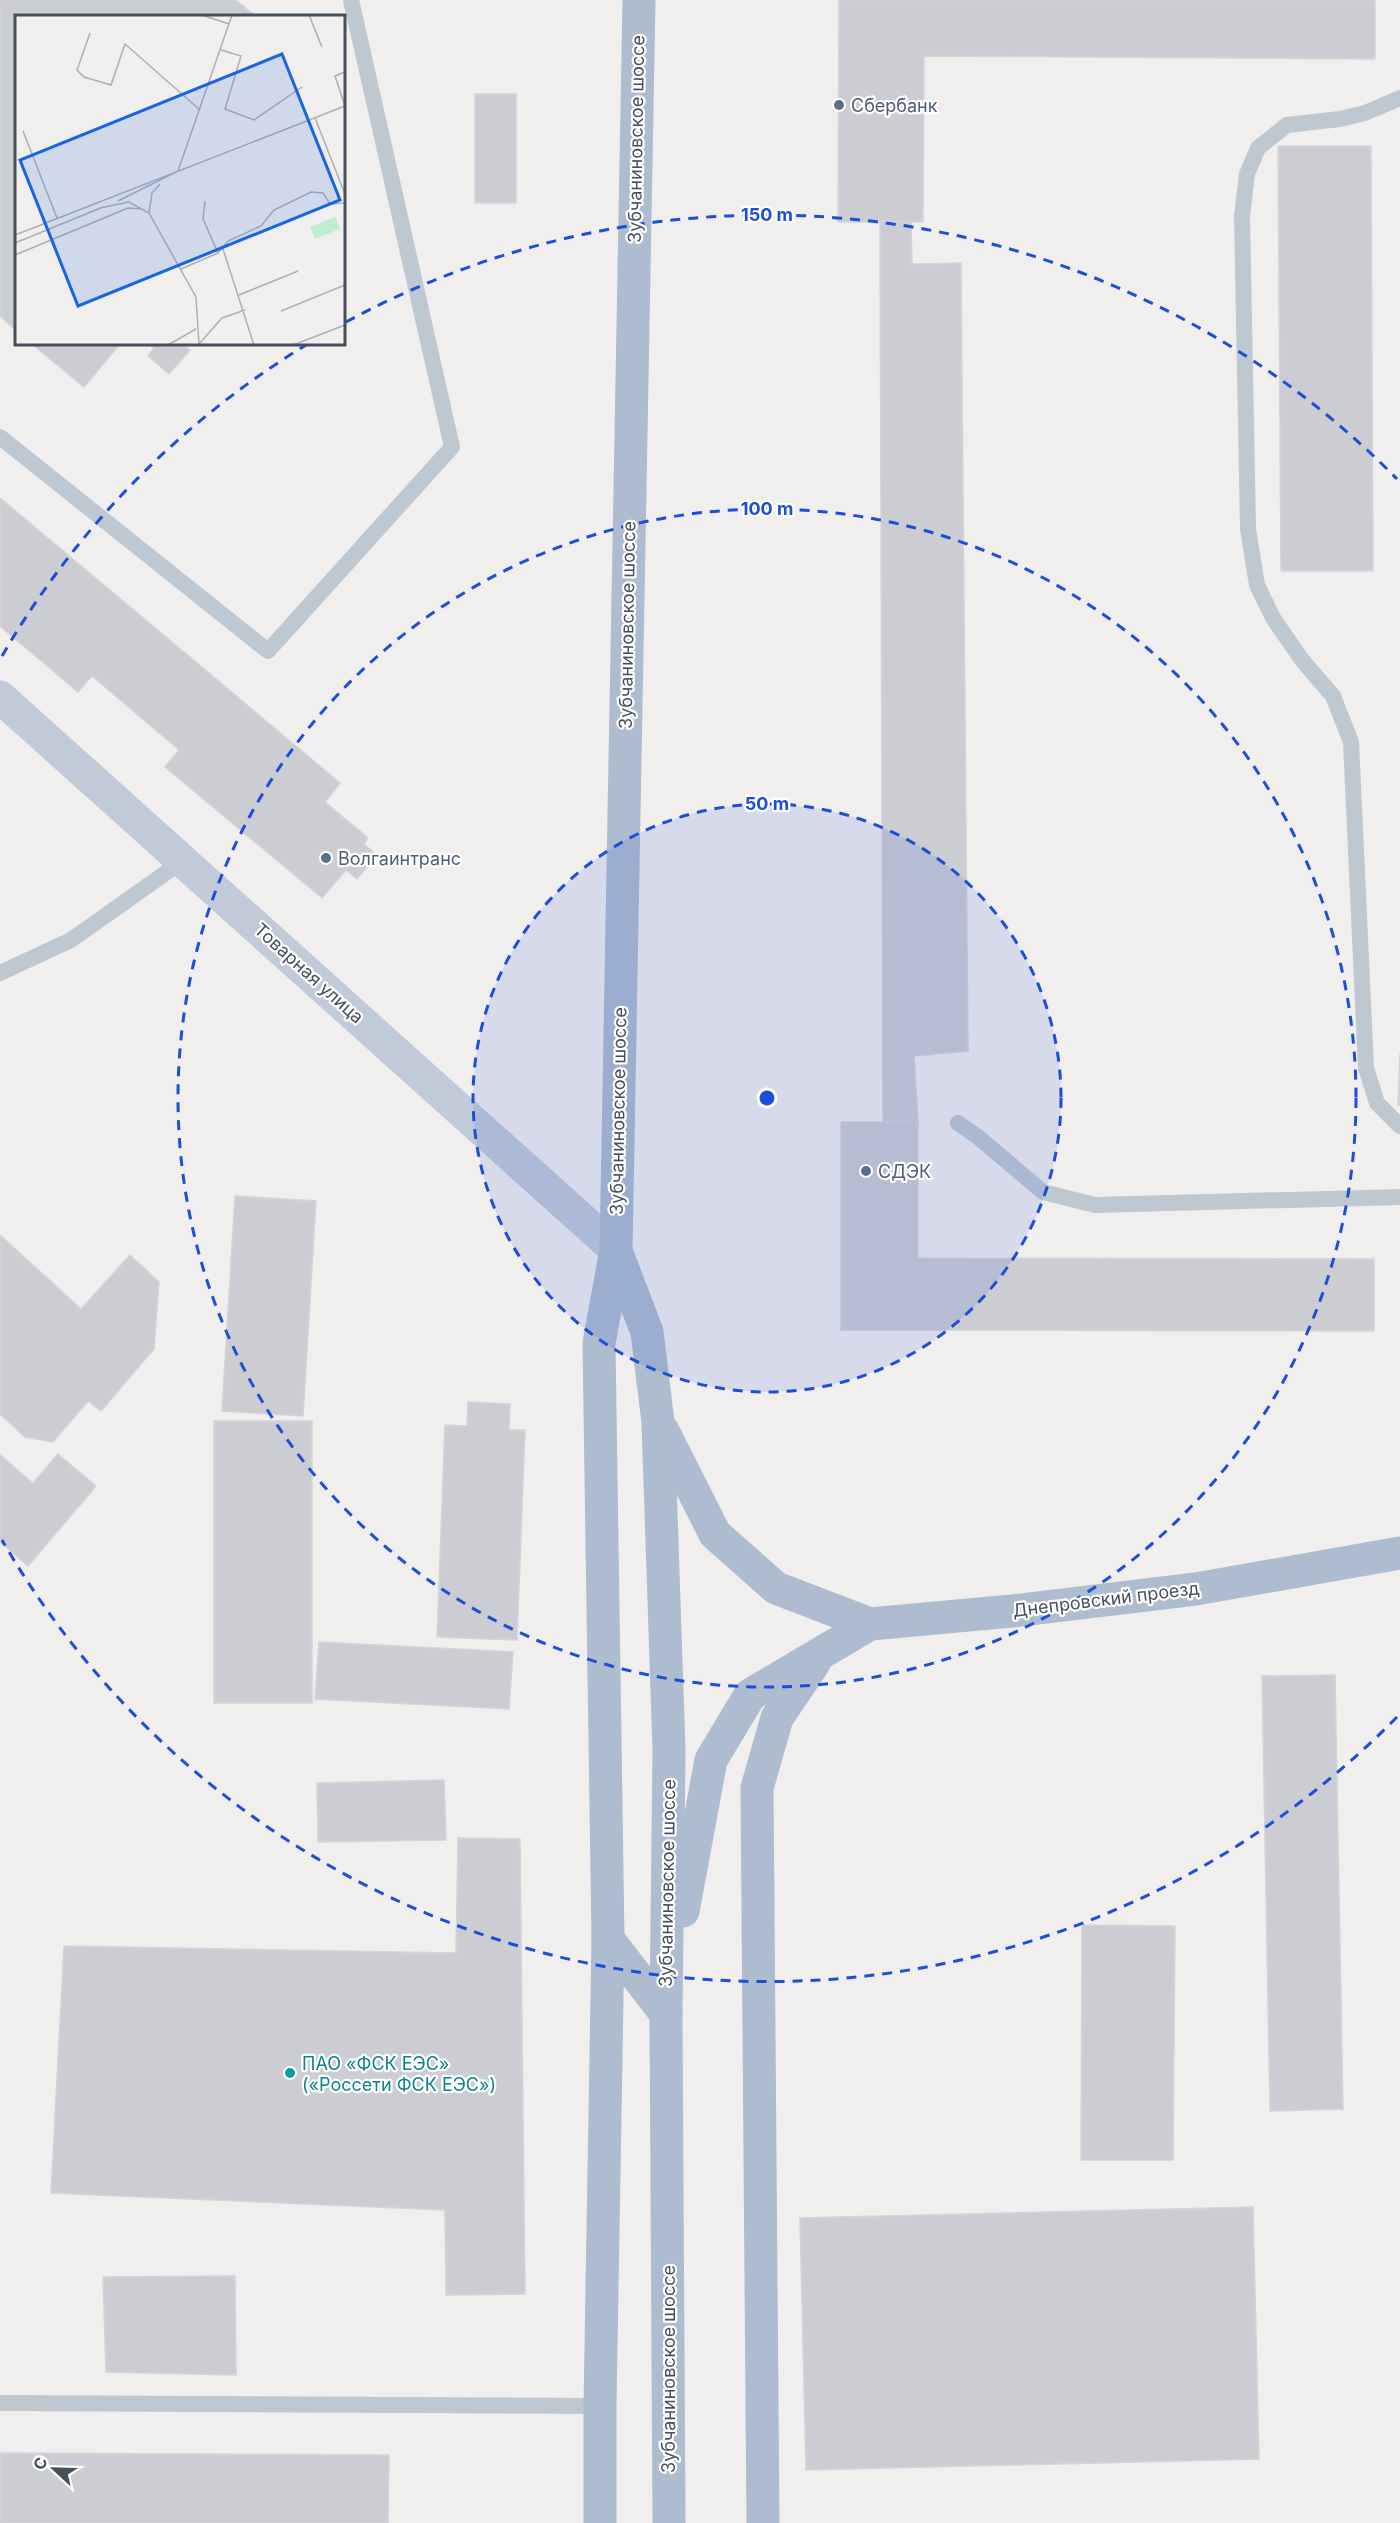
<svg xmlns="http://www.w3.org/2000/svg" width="1400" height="2523" viewBox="0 0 1400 2523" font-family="Inter,sans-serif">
	<rect width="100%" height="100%" fill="#f1eeee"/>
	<!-- building -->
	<g fill="#cbcdd3" stroke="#d2d4da" stroke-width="1.5">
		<polygon points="0,0 236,0 255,16 16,16 16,330 0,316"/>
		<polygon points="839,0 1375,0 1375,59 924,56 923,222 838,222"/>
		<rect x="475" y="94" width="41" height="109"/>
		<polygon points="1278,146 1371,146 1373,571 1281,571"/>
		<polygon points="880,221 911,222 912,264 961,263 968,1051 914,1056 918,1122 883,1122"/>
		<polygon points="32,344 120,344 84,387"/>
		<polygon points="148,344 182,344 190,350 169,374 148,356 154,348"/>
		<polygon points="0,498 340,783 325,802 368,838 364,844 377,855 357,879 346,870 322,898 165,767 179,750 92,676 78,692 0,626"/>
		<polygon points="1400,1054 1400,1105 1398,1105"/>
		<polygon points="841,1122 918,1122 918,1258 1374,1259 1374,1331 841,1330"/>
		<polygon points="235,1196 316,1201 303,1416 222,1411"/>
		<polygon points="0,1235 81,1309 130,1255 159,1282 154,1349 101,1411 88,1401 53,1442 25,1437 0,1414"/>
		<polygon points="468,1402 510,1404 509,1430 525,1430 517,1640 437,1637 445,1425 467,1426"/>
		<rect x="214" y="1421" width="98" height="282"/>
		<polygon points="58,1454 96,1486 28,1566 0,1542 0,1455 33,1483"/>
		<polygon points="319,1642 513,1652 509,1709 315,1699"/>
		<polygon points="1335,1675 1343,2109 1270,2111 1262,1676"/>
		<polygon points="444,1780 446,1840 318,1842 317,1783"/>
		<polygon points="458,1838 520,1839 525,2294 446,2295 445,2210 51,2193 64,1946 456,1953"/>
		<polygon points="1082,1925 1175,1926 1173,2160 1081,2160"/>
		<polygon points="1253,2207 1259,2459 806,2470 800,2218"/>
		<polygon points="235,2276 236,2375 106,2372 103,2277"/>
		<polygon points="0,2453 389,2455 388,2523 0,2523"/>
	</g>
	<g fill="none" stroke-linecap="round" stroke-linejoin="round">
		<!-- lane -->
		<g stroke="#bec8d1" stroke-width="16">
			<polyline points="1400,98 1365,113 1340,119 1287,125 1258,148 1247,174 1242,216 1248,529 1257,585 1273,618 1302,660 1333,696 1351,742 1366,1068 1377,1103 1400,1126"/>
			<polyline points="0,437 268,651 452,447 351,0"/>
			<polyline points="0,973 71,940 184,860"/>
			<polyline points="958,1123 978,1137 1043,1192 1095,1205 1400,1197"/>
			<polyline points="0,2403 600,2406"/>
		</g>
		<!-- secondary -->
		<polyline stroke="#c0cad8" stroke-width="33" points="0,697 616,1250"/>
		<!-- primary -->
		<g stroke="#adbcce" stroke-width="33">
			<polyline points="616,1251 647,1332 658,1422 669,1750 666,2014 669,2523"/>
			<polyline points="663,1431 715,1534 776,1588 870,1624"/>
			<polyline points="683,1911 711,1760 750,1695 870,1624 1012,1611 1196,1589 1400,1553"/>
			<polyline points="608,1939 666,2014"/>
			<polyline points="600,2523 600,2406 608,1939 599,1343 616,1250 639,0"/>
			<polyline points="763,2523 757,1788 777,1718 814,1663"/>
		</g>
	</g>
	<!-- distance rings -->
	<circle cx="767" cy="1098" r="294" fill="#1d4ed8" fill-opacity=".12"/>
	<g fill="none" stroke="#1d4ed8" stroke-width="3" stroke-dasharray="10 8">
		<circle cx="767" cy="1098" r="294"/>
		<circle cx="767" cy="1098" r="589"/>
		<path d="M1397 1717A883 883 0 0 1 2 1540M2 656A883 883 0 0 1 306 345M346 322A883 883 0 0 1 1397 479"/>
	</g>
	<!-- markers -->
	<g fill="#5c6f8a" stroke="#fff" stroke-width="2">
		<circle cx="839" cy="105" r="6"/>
		<circle cx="326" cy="858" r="6"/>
		<circle cx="866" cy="1171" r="6"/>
	</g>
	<circle fill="#0f9aa8" stroke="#fff" stroke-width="2" cx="290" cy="2073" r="6"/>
	<g text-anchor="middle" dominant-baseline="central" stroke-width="4.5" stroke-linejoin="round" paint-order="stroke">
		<!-- service labels -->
		<g font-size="18" fill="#4e5e75" stroke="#fff" text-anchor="start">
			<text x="851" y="105">Сбербанк</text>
			<text x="338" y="858">Волгаинтранс</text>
			<text x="878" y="1171">СДЭК</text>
		</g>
		<!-- street labels -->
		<g font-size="18" fill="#46505c" stroke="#fff">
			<text transform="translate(636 139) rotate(-89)">Зубчаниновское шоссе</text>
			<text transform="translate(627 625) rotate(-89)">Зубчаниновское шоссе</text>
			<text transform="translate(309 973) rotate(42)">Товарная улица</text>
			<text transform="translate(618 1111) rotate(-89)">Зубчаниновское шоссе</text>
			<text transform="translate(1106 1599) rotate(-7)">Днепровский проезд</text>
			<text transform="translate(667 1883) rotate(-89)">Зубчаниновское шоссе</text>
			<text transform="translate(668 2369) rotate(-90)">Зубчаниновское шоссе</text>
		</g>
		<!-- culture labels -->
		<g font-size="18" fill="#0d838f" stroke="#fff" text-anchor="start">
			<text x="302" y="2063">ПАО «ФСК ЕЭС»<tspan x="302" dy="21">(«Россети ФСК ЕЭС»)</tspan></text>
		</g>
	</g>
	<!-- overview -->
	<g transform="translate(15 15)">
		<rect width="330" height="330" fill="#f1eeee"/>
		<path d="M320,202L325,214L300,224L295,212Z" fill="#bcefd2"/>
		<path fill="none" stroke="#adafb4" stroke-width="1.5" d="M187,0L214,9M294,0L307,32M75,18L62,55L69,62L96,70L110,29L185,95M206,35L226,41L210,94L239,105L287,72M330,57L320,61L330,91M300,103L330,179M8,116L42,203M163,156L217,0M103,186L161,157M190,186L188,204L203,238M85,193L114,187L134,198L181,282L184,330M134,198L137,178L145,169M0,220L330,91M0,228L88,192M208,234L239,330M0,240L113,193L128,194M166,254L203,238L213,226L246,211L259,195L296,177L308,178L315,189L330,188M224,280L283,256M266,296L330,270M184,329L207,303L230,295M153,330L181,314M278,330L330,310"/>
		<path fill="#1765e2" fill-opacity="0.15" stroke="#1765e2" stroke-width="3" d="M267,39L325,185L63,291L5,145Z"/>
		<rect width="330" height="330" fill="none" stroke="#46505c" stroke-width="3"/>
	</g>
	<circle cx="767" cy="1098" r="9" fill="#1d4ed8" stroke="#fff" stroke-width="3"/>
	<g font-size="18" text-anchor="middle" font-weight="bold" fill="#1d4ed8" stroke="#fff" stroke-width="4.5" stroke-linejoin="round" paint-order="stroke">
		<text x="767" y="221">150 m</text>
		<text x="767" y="515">100 m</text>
		<text x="767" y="810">50 m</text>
	</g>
	<!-- north arrow -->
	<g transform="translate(54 2469) rotate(292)" stroke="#ffffff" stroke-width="4.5" paint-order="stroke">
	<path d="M0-4.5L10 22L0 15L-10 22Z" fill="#46505c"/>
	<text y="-9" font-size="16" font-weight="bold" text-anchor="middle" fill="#46505c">С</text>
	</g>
</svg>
